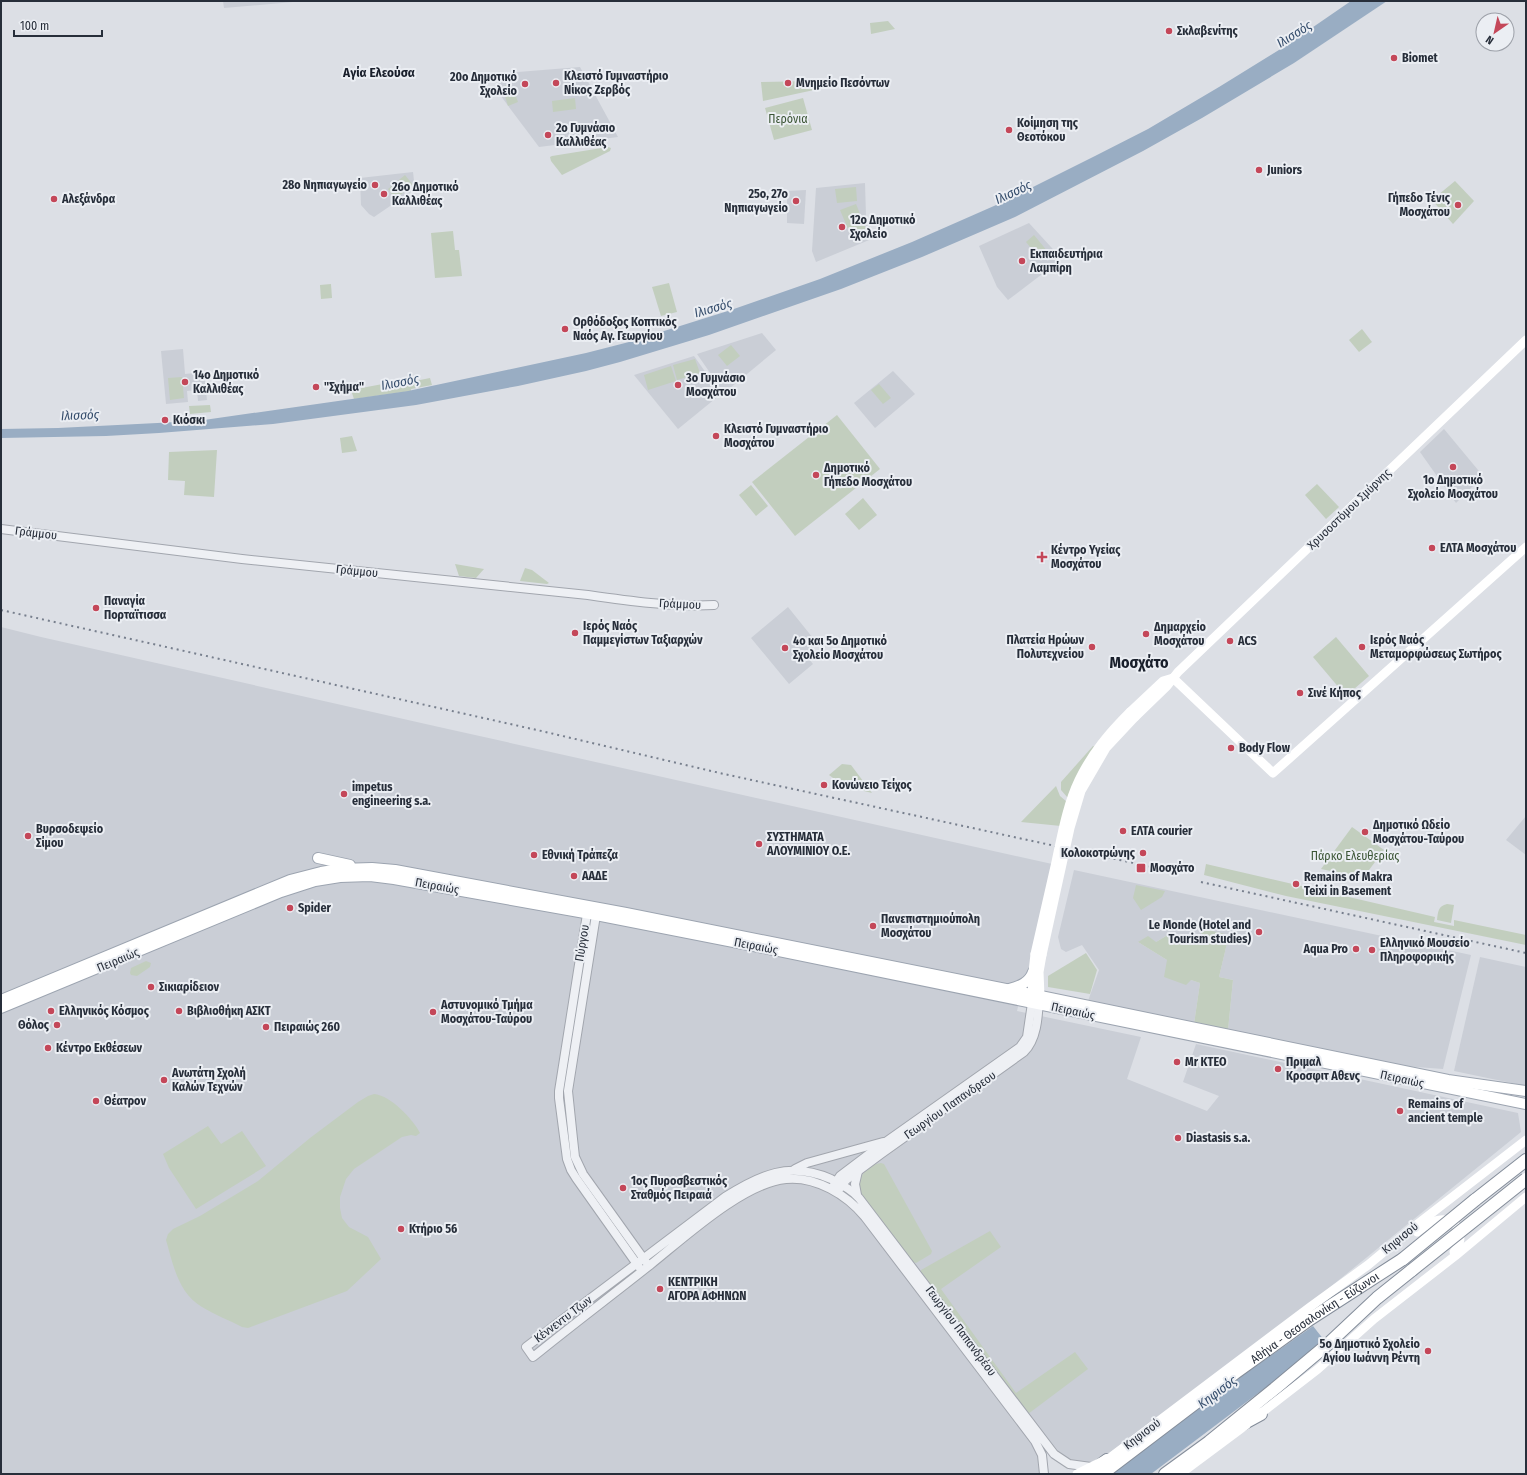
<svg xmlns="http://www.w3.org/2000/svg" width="1527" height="1475" viewBox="0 0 1527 1475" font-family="'Fira Sans Condensed',sans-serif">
	<rect width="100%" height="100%" fill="#dcdfe5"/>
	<!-- built -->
	<g fill="#caced6">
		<polygon points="223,1 293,1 293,2 224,8"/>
		<polygon points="580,67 618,137 539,147 494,87 506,77 518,72"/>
		<polygon points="413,172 415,189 374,217 369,214 361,205 360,178"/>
		<polygon points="865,183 866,216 874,238 816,262 812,251 816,188"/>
		<polygon points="806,190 804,224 787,223 787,191"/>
		<polygon points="1029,223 1062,259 1008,300 997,287 979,246"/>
		<polygon points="762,333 776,350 724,393 697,354"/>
		<polygon points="183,349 185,374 204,372 207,400 198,401 197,390 187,391 188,402 166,404 161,351"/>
		<polygon points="694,356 721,394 678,429 634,375"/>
		<polygon points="893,371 915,394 875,428 854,403"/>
		<polygon points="1444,429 1483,476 1456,503 1420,452"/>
		<polygon points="788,607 817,643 804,653 813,664 789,684 751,638"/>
		<polygon points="1,627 41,637 439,727 1052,864 1028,973 1023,984 1017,1011 1141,1037 1127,1079 1207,1111 1219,1096 1183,1082 1196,1044 1518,1113 1521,1132 1297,1314 1101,1459 1089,1463 1068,1460 1060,1455 1052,1446 1038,1458 1041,1474 1,1474"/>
		<polygon points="1526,816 1526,855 1506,840"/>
		<polygon points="1074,870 1471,955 1443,1069 1377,1064 1228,1030 1233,980 1219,977 1229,935 1196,942 1171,933 1156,942 1138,942 1167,960 1191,980 1200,983 1194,1024 1088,1001 1099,970 1082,945 1066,952 1061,949 1058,937"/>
		<polygon points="1480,957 1526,967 1526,1086 1454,1071"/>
	</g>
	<!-- green -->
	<g fill="#c2cebe">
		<polygon points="888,21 895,29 871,34 870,23"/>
		<polygon points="812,81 814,90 763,101 761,82"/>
		<polygon points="511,83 518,102 508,106 502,87"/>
		<polygon points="575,98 576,109 553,112 552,101"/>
		<polygon points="803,98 812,130 774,140 765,108"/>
		<polygon points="608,147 611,148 610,151 562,175 551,161 550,157 552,156"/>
		<polygon points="405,175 413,185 395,199 388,189"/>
		<polygon points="1455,181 1474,201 1453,224 1432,200"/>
		<polygon points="856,187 857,201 837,203 835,189"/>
		<polygon points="856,204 869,236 854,243 840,210"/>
		<polygon points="453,231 455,250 459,250 462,276 435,278 431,233"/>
		<polygon points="1034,235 1048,252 1040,259 1026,242"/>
		<polygon points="669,283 677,312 661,316 652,287"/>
		<polygon points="331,284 332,298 321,299 320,285"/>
		<polygon points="1362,329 1372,342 1359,352 1349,340"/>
		<polygon points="731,345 740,356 727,366 718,355"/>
		<polygon points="695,359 700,373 677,380 673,365"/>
		<polygon points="671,366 676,381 648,390 644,375"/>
		<polygon points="182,377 184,398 170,400 168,378"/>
		<polygon points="430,378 432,385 411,389 411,391 354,399 351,390 409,379 410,382"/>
		<polygon points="879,384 891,398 883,404 871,390"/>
		<polygon points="210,405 211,412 190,414 189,406"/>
		<polygon points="837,415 880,469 795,536 752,482"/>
		<polygon points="352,436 357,451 342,453 340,438"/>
		<polygon points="217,450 214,497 184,495 185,481 168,480 169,452"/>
		<polygon points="1317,484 1339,507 1326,519 1305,495"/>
		<polygon points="751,485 768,506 756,516 739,495"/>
		<polygon points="863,498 877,515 859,530 845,514"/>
		<polygon points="455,564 484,569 476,578 459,576"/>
		<polygon points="525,568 532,570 549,583 547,584 520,581"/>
		<polygon points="1336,637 1369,676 1346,696 1313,657"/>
		<polygon points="1093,746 1095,747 1068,798 1061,790 1061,782"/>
		<polygon points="842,764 851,765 872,793 844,786 829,775"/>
		<polygon points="1056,786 1060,796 1067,802 1061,826 1021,822"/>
		<polygon points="1352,827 1384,850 1363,878 1321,869"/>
		<polygon points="1206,864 1435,917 1434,922 1454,926 1454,920 1526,935 1526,945 1286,896 1204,875"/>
		<polygon points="1136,885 1165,891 1162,897 1141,910 1133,898"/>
		<path d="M1447,904L1454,905L1451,923L1437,920C1438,912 1438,906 1447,904Z"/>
		<polygon points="1204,929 1229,935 1219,977 1233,980 1228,1030 1194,1024 1200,983 1191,980 1186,985 1164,977 1167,960 1138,942 1148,936 1156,942 1171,933 1196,942"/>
		<polygon points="1086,953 1097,970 1090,994 1048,987 1048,976"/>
		<polygon points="146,961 151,963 150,967 137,976 131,975 130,973 131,968"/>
		<path d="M374,1094C390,1095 413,1119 420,1133L416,1136L411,1135L402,1137L354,1169L346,1179L340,1197V1208L342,1218L349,1227L368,1237L381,1259L347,1291L248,1328L242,1327C229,1320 215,1315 202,1307C178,1293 173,1264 166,1240L168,1234L173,1229L200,1216L258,1181L310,1138L358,1102L368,1096Z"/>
		<polygon points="208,1126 221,1144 242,1131 266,1166 196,1209 169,1168 163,1154"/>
		<path d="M881,1163L884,1164L932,1251L931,1254L916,1263L912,1262L861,1195C855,1180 865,1165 881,1163Z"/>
		<polygon points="990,1231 1001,1247 941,1289 1016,1393 1075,1352 1088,1369 1028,1414 921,1273 921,1270"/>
	</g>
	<!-- water -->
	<g fill="#99adc3">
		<polygon points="1351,1 1387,1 1294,63 1202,118 1143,151 1015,217 922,257 841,289 709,335 620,362 586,371 518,386 416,405 273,424 159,433 106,436 1,438 1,429 58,428 197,421 408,391 586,353 629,342 731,310 820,279 912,242 1003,202 1095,156 1148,129 1219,87 1287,45"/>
		<polygon points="1313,1326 1324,1340 1297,1364 1151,1474 1112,1474 1246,1373"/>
	</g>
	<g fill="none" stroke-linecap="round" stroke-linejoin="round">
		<defs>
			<g id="tertiary">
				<path d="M1,529L242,559L588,595C629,601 672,607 714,605"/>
				<polyline points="591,909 587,914 559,1091 559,1098 567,1159 571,1170 576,1178 639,1267"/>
				<polyline points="595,911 596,915 568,1091 573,1139 575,1157 583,1174 646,1262"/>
				<polyline points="795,1169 807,1163 883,1142"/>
				<polyline points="834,1185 840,1176 877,1148 1020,1047 1027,1037 1032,1003"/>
				<path d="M840,1188L846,1180L881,1154L1024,1052C1037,1039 1038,1017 1039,999"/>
				<polyline points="857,1195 855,1184 858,1171"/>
				<path d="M1044,1474L1042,1455L1035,1441L865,1217C847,1195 816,1176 786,1179C743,1183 684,1238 650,1265C611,1296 571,1326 533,1357L526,1347L725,1197C760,1175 789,1161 831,1179C841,1184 852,1190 859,1198L1054,1454L1069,1464L1091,1467"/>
			</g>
			<g id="primary">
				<polyline points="318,858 350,865"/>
				<path d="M1009,989C1020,986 1029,983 1033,972"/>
				<polyline points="1,1000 290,880 321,872 339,869 372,868 395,870 626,913 1026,993 1448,1080 1526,1091"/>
				<polyline points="1,1008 281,892 315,881 340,877 370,876 394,879 596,915 759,947 1526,1104"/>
			</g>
			<g id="motorway">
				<polyline points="1475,1200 1526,1160"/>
				<polyline points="1239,1426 1261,1414"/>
				<polyline points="1089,1474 1107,1460"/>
				<path id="s1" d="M1102,1474L1235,1373L1310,1319L1403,1259"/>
				<polyline points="1165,1474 1209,1442 1278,1386 1328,1344 1377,1298 1412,1270"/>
			</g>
		</defs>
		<!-- tertiary casing -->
		<use href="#tertiary" stroke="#a2a6ae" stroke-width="10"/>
		<!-- primary casing -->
		<use href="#primary" stroke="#9ca4b0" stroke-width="12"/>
		<!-- motorway casing -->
		<use href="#motorway" stroke="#848d9a" stroke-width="14"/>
		<!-- tertiary -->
		<use href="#tertiary" stroke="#eef0f4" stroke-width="8"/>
		<!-- secondary -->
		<g stroke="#fff" stroke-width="9">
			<polyline points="1173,678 1273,773 1526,547"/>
			<polyline points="1130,712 1163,681 1173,678"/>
			<polyline points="1135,717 1167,686 1178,672 1526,340"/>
			<polyline points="1040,996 1039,972 1042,955"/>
			<polyline points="1032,1000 1033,972 1035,954"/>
			<path d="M1417,1232C1424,1227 1431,1221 1440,1220C1459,1217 1466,1240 1454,1252"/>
			<polyline points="1256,1417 1318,1369 1374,1319 1455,1256 1526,1197"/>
			<polyline points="1077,1474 1111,1457 1310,1307 1368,1265 1415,1226 1526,1140"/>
			<polyline points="1180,1474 1246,1425"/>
		</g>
		<!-- primary -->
		<use href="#primary" stroke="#fff" stroke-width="10"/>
		<!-- motorway -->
		<use href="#motorway" stroke="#fff" stroke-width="12"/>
		<!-- rail -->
		<g stroke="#777f8d" stroke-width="2" stroke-dasharray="2 4" stroke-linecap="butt">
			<polyline points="1,610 537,730 724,774 1175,872"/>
			<polyline points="1201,882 1526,953"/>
		</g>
		<defs>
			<g id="motorway-bridge">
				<polyline points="1403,1259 1475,1200"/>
				<polyline points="1412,1270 1526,1179"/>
			</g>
		</defs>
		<!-- motorway-bridge casing -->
		<use href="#motorway-bridge" stroke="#848d9a" stroke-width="14" stroke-linecap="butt"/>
		<!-- secondary-bridge -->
		<g stroke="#fff" stroke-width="9">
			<path d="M1035,954C1042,923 1049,892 1056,862C1062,834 1067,805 1079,780C1092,753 1109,733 1130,712"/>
			<polyline points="1042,955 1070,828 1081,791 1106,748 1135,717"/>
		</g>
		<!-- motorway-bridge -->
		<use href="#motorway-bridge" stroke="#fff" stroke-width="12"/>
	</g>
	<!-- markers -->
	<g fill="#c44759" stroke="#ebeef3" stroke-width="1.5">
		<circle cx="1169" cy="31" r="4"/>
		<circle cx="1394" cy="58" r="4"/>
		<circle cx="556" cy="83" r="4"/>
		<circle cx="788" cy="83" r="4"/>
		<circle cx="525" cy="84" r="4"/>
		<circle cx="1009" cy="130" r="4"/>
		<circle cx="548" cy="135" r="4"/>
		<circle cx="1259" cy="170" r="4"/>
		<circle cx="375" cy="185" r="4"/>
		<circle cx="384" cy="194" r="4"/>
		<circle cx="54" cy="199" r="4"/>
		<circle cx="796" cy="201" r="4"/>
		<circle cx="1458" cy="205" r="4"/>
		<circle cx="842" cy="227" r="4"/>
		<circle cx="1022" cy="261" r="4"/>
		<circle cx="565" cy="329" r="4"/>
		<circle cx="185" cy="382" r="4"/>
		<circle cx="678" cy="385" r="4"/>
		<circle cx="316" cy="387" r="4"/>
		<circle cx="165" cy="420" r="4"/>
		<circle cx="716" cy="436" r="4"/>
		<circle cx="1453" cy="467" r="4"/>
		<circle cx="816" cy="475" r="4"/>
		<circle cx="1432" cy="548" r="4"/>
		<path d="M1040 551h4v4h4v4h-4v4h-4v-4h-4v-4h4z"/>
		<circle cx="96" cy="608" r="4"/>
		<circle cx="575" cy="633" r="4"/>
		<circle cx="1146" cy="634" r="4"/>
		<circle cx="1230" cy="641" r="4"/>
		<circle cx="1092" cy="647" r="4"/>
		<circle cx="1362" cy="647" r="4"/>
		<circle cx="785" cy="648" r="4"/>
		<circle cx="1300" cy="693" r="4"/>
		<circle cx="1231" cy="748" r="4"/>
		<circle cx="824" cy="785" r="4"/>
		<circle cx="344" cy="794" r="4"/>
		<circle cx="1123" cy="831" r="4"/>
		<circle cx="1365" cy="832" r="4"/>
		<circle cx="28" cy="836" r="4"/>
		<circle cx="759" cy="844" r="4"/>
		<circle cx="1143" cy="853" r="4"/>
		<circle cx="534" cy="855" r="4"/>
		<rect x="1136" y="863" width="10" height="10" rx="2"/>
		<circle cx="574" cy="876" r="4"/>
		<circle cx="1296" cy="884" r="4"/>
		<circle cx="290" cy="908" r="4"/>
		<circle cx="873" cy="926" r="4"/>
		<circle cx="1259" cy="932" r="4"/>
		<circle cx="1356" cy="949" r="4"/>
		<circle cx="1372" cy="950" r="4"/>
		<circle cx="151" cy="987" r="4"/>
		<circle cx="51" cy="1011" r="4"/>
		<circle cx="179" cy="1011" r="4"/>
		<circle cx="433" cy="1012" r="4"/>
		<circle cx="57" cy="1025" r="4"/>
		<circle cx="266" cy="1027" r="4"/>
		<circle cx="48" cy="1048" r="4"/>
		<circle cx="1177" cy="1062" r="4"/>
		<circle cx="1278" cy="1069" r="4"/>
		<circle cx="164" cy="1080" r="4"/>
		<circle cx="96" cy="1101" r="4"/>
		<circle cx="1400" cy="1111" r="4"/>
		<circle cx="1178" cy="1138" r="4"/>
		<circle cx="623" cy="1188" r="4"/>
		<circle cx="401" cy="1229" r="4"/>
		<circle cx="660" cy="1289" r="4"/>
		<circle cx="1428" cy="1351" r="4"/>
	</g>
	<g text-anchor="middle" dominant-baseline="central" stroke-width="4" stroke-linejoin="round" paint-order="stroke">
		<!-- poi labels -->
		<g font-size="12" font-weight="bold" fill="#272e3a" stroke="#ebeef3" text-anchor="start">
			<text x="1177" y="31">Σκλαβενίτης</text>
			<text x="1402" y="58">Biomet</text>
			<text x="564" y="76">Κλειστό Γυμναστήριο<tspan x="564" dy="14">Νίκος Ζερβός</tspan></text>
			<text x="517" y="77" text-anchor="end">20ο Δημοτικό<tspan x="517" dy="14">Σχολείο</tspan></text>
			<text x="796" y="83">Μνημείο Πεσόντων</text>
			<text x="1017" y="123">Κοίμηση της<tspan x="1017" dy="14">Θεοτόκου</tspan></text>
			<text x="556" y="128">2ο Γυμνάσιο<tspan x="556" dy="14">Καλλιθέας</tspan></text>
			<text x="1267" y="170">Juniors</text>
			<text x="367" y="185" text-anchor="end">28ο Νηπιαγωγείο</text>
			<text x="392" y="187">26ο Δημοτικό<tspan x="392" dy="14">Καλλιθέας</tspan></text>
			<text x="788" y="194" text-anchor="end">25ο, 27ο<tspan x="788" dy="14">Νηπιαγωγείο</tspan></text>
			<text x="1450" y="198" text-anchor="end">Γήπεδο Τένις<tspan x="1450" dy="14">Μοσχάτου</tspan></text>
			<text x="62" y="199">Αλεξάνδρα</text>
			<text x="850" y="220">12ο Δημοτικό<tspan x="850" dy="14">Σχολείο</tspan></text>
			<text x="1030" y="254">Εκπαιδευτήρια<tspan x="1030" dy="14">Λαμπίρη</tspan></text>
			<text x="573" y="322">Ορθόδοξος Κοπτικός<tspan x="573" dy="14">Ναός Αγ. Γεωργίου</tspan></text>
			<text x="193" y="375">14ο Δημοτικό<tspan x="193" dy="14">Καλλιθέας</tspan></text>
			<text x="686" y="378">3o Γυμνάσιο<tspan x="686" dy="14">Μοσχάτου</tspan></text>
			<text x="324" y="387">"Σχήμα"</text>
			<text x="173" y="420">Κιόσκι</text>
			<text x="724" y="429">Κλειστό Γυμναστήριο<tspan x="724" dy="14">Μοσχάτου</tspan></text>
			<text x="824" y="468">Δημοτικό<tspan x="824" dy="14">Γήπεδο Μοσχάτου</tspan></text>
			<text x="1453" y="480" text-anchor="middle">1ο Δημοτικό<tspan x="1453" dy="14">Σχολείο Μοσχάτου</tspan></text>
			<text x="1440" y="548">ΕΛΤΑ Μοσχάτου</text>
			<text x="1051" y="550">Κέντρο Υγείας<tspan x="1051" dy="14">Μοσχάτου</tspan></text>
			<text x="104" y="601">Παναγία<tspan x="104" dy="14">Πορταϊτισσα</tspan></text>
			<text x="583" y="626">Ιερός Ναός<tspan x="583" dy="14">Παμμεγίστων Ταξιαρχών</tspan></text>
			<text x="1154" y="627">Δημαρχείο<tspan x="1154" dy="14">Μοσχάτου</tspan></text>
			<text x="1084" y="640" text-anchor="end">Πλατεία Ηρώων<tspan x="1084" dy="14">Πολυτεχνείου</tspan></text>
			<text x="1370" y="640">Ιερός Ναός<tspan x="1370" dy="14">Μεταμορφώσεως Σωτήρος</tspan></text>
			<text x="793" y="641">4ο και 5ο Δημοτικό<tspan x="793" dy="14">Σχολείο Μοσχάτου</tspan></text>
			<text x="1238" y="641">ACS</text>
			<text x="1308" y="693">Σινέ Κήπος</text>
			<text x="1239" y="748">Body Flow</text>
			<text x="832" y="785">Κονώνειο Τείχος</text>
			<text x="352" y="787">impetus<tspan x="352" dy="14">engineering s.a.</tspan></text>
			<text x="1373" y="825">Δημοτικό Ωδείο<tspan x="1373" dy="14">Μοσχάτου-Ταύρου</tspan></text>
			<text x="36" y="829">Βυρσοδεψείο<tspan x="36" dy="14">Σίμου</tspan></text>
			<text x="1131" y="831">ΕΛΤΑ courier</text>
			<text x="767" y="837">ΣΥΣΤΗΜΑΤΑ<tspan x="767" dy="14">ΑΛΟΥΜΙΝΙΟΥ Ο.Ε.</tspan></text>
			<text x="1135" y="853" text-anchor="end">Κολοκοτρώνης</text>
			<text x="542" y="855">Εθνική Τράπεζα</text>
			<text x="1150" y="868">Μοσχάτο</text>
			<text x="582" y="876">ΑΑΔΕ</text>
			<text x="1304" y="877">Remains of Makra<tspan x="1304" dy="14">Teixi in Basement</tspan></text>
			<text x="298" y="908">Spider</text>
			<text x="881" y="919">Πανεπιστημιούπολη<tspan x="881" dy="14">Μοσχάτου</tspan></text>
			<text x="1251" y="925" text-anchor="end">Le Monde (Hotel and<tspan x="1251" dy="14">Tourism studies)</tspan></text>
			<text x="1380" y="943">Ελληνικό Μουσείο<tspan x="1380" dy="14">Πληροφορικής</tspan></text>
			<text x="1348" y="949" text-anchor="end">Aqua Pro</text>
			<text x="159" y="987">Σικιαρίδειον</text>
			<text x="441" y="1005">Αστυνομικό Τμήμα<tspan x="441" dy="14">Μοσχάτου-Ταύρου</tspan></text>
			<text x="59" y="1011">Ελληνικός Κόσμος</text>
			<text x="187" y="1011">Βιβλιοθήκη ΑΣΚΤ</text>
			<text x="49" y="1025" text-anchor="end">Θόλος</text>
			<text x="274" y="1027">Πειραιώς 260</text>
			<text x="56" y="1048">Κέντρο Εκθέσεων</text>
			<text x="1185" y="1062">Mr KTEO</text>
			<text x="1286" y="1062">Πριμαλ<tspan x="1286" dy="14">Κροσφιτ Αθενς</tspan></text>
			<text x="172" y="1073">Ανωτάτη Σχολή<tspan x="172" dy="14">Καλών Τεχνών</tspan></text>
			<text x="104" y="1101">Θέατρον</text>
			<text x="1408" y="1104">Remains of<tspan x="1408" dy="14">ancient temple</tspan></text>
			<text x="1186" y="1138">Diastasis s.a.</text>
			<text x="631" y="1181">1ος Πυροσβεστικός<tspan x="631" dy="14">Σταθμός Πειραιά</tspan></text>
			<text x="409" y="1229">Κτήριο 56</text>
			<text x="668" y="1282">ΚΕΝΤΡΙΚΗ<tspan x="668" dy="14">ΑΓΟΡΑ ΑΦΗΝΩΝ</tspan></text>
			<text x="1420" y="1344" text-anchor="end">5ο Δημοτικό Σχολείο<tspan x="1420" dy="14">Αγίου Ιωάννη Ρέντη</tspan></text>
		</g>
		<!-- park labels -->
		<g font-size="12" fill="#3b5535" stroke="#ebeef3">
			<text x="788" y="119">Περόνια</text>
			<text x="1355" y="856">Πάρκο Ελευθερίας</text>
		</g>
		<!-- street labels -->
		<g font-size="12" fill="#272e3a" stroke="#ebeef3">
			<text transform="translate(1349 509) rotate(-44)">Χρυσοστόμου Σμύρνης</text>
			<text transform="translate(36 533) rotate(7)">Γράμμου</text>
			<text transform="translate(357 571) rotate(6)">Γράμμου</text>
			<text transform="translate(680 604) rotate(3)">Γράμμου</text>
			<text transform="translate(437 886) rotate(10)">Πειραιώς</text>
			<text transform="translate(582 943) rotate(-81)">Πύργου</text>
			<text transform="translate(756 946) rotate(11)">Πειραιώς</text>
			<text transform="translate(118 960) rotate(-23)">Πειραιώς</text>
			<text transform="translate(1073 1011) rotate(12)">Πειραιώς</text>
			<text transform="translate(1402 1079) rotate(12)">Πειραιώς</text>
			<text transform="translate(950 1105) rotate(-35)">Γεωργίου Παπανδρεου</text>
			<text transform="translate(1400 1238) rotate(-39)">Κηφισού</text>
			<text stroke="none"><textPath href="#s1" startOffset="264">Αθήνα - Θεσσαλονίκη - Εύζωνοι</textPath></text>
			<text transform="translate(563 1319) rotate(-37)">Κέννεντυ Τζων</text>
			<text transform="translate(961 1331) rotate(53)">Γεωργίου Παπανδρέου</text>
			<text transform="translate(1142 1434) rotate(-37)">Κηφισού</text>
		</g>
		<!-- water labels -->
		<g font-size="13" font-style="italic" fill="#344c6b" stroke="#ebeef3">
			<text transform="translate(1294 34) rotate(-32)">Ιλισσός</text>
			<text transform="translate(1013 192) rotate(-25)">Ιλισσός</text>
			<text transform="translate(713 308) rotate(-16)">Ιλισσός</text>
			<text transform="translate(400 382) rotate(-11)">Ιλισσός</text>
			<text transform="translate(80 415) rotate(-2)">Ιλισσός</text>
			<text transform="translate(1217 1392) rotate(-37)">Κηφισός</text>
		</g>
		<!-- neighbourhood labels -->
		<g font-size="13" font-weight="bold" fill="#191f2b" stroke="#ebeef3">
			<text x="379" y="72">Αγία Ελεούσα</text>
		</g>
		<!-- district labels -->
		<g font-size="16" font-weight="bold" fill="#191f2b" stroke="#ebeef3">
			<text x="1139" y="662">Μοσχάτο</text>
		</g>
	</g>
	<!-- border -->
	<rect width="1527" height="1475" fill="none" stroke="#272e3a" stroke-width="4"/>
	<!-- north arrow -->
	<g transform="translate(1495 32) rotate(214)"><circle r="19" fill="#ebeef3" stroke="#9da1a9"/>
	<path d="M0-3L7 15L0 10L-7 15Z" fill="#c44759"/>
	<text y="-6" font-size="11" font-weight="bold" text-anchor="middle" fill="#272e3a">N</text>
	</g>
	<!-- scale -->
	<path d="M14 30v6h88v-6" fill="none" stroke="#272e3a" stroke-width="2"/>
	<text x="20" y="30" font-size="12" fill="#272e3a" stroke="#ebeef3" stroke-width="3" paint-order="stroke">100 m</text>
</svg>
